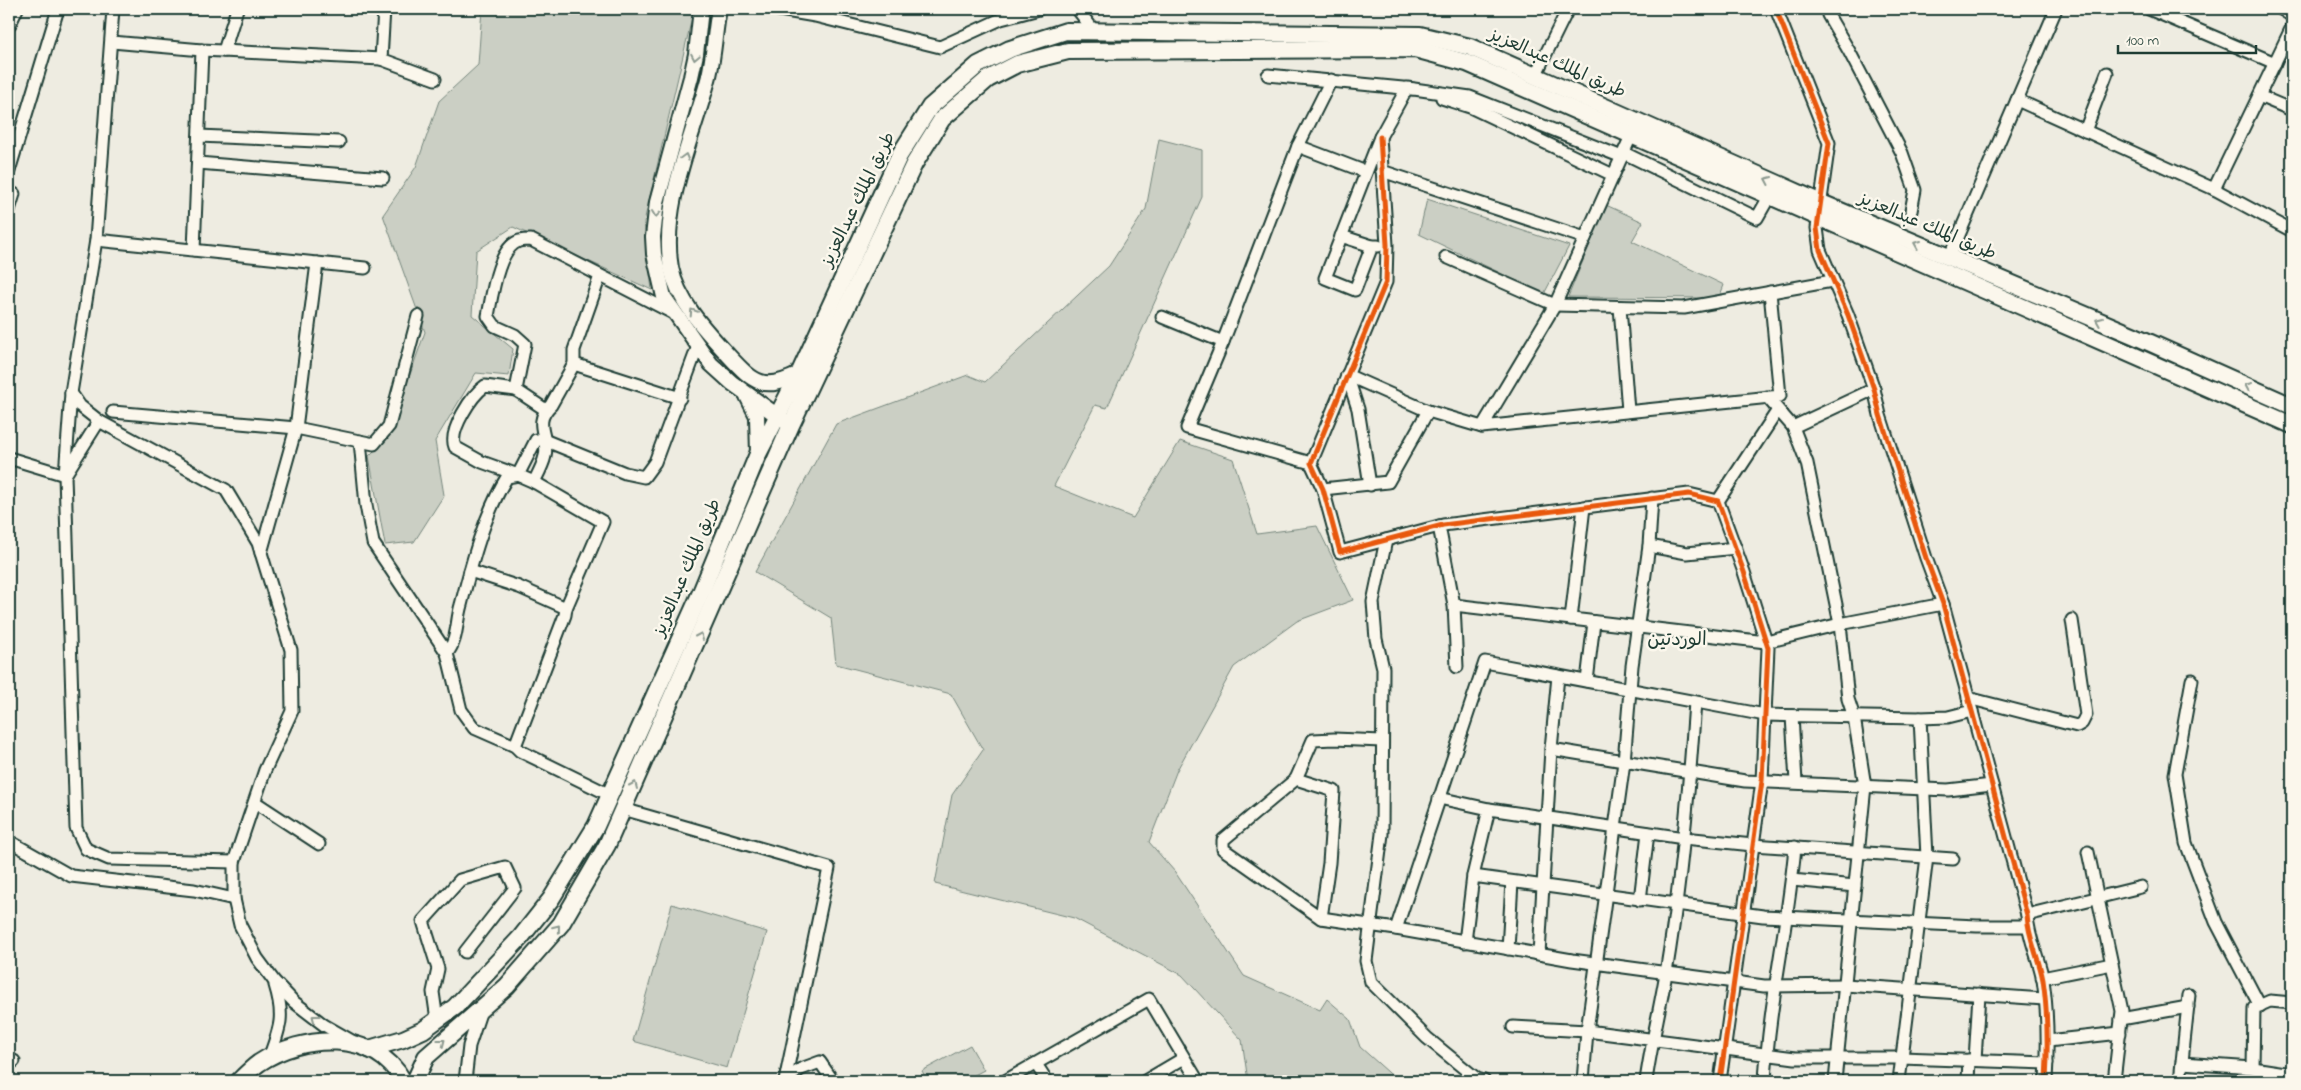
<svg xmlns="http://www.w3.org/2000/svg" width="2301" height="1090" viewBox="0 0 2301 1090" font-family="'Indie Flower','Playpen Sans Arabic',sans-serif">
	<rect width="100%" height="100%" fill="#eeece1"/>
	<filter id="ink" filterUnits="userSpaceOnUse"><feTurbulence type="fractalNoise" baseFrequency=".02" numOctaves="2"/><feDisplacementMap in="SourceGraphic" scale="10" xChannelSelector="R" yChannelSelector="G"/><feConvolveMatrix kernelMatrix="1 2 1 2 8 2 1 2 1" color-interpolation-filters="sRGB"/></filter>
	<g filter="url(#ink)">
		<!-- green -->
		<g fill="#cbcfc4" stroke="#75867c">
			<polygon points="482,9 694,9 644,222 652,290 513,227 476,251 472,315 513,349 509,376 476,373 435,441 444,495 414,542 385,545 369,456 388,437 425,332 383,215 416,167 439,101 478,65"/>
			<polygon points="1159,139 1202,150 1202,197 1107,408 1095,405 1054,486 1133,518 1180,441 1233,459 1257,534 1317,526 1353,600 1297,621 1234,667 1177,770 1149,842 1175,872 1244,976 1320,1010 1327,999 1350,1019 1360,1047 1398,1081 1248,1081 1242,1040 1182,975 1074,918 935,884 952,795 983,750 951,694 836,664 831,618 755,572 836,424 968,375 985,382 1109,266 1146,209"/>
			<polygon points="1427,199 1569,246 1544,294 1419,234"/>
			<polygon points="1606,205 1643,222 1632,241 1724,285 1719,298 1568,297"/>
			<polygon points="672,904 767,932 727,1068 633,1041"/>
			<polygon points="970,1045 984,1070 963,1081 928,1081 922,1071"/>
		</g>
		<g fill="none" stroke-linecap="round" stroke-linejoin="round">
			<defs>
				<g id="minor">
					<polyline points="113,9 96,240 71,393 65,475 76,828 86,849 109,859 234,862"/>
					<polyline points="774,9 815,16 940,47 1001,19 1039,9"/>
					<path d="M1776,9L1829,143L1817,228L1820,250L1848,315L1874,389L1880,415L1926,558L1943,604L2027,915C2028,938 2039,958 2043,980C2048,1014 2048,1047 2046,1081"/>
					<polyline points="1828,9 1828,15 1849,51 1902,153 1915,190 1911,211"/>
					<polyline points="2149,9 2275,63"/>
					<polyline points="2281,9 2292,16"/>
					<polyline points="1078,10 1095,32"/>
					<polyline points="9,26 17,9"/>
					<polyline points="112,42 202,50 381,59 384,9"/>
					<polyline points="224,51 237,9"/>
					<polyline points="381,59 435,79"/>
					<polyline points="1268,75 1413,89"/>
					<polyline points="1535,76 1568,9"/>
					<polyline points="2259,96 2292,110"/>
					<polyline points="1442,98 1470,107 1613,175"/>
					<polyline points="2017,100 2214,189 2292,27"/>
					<polyline points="2085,131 2107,73"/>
					<polyline points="199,136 339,142"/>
					<polyline points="1380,137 1387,245 1386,282 1311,463 1323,489 1340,552 1443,525 1689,494 1718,501 1744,572 1768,648 1762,781 1720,1081"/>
					<polyline points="1298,146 1366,172"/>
					<polyline points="1624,153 1757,218 1769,197"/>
					<polyline points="198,163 383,178"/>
					<polyline points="9,171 58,9"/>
					<polyline points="1382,171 1585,238"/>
					<polyline points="2214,189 2292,231"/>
					<polyline points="9,192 14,194 9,210"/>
					<polyline points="1341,236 1372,246 1378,246"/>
					<polyline points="96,240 365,268"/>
					<polyline points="1372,246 1355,290 1325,278 1380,137 1407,88 1470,97 1622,157"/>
					<polyline points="194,250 202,50"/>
					<polyline points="1446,257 1555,305 1684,308 1832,281"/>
					<polyline points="1949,258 2056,9"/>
					<polyline points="1620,307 1628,411"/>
					<polyline points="1162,317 1223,342"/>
					<polyline points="574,364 680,398"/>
					<polyline points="1347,375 1428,411 1482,427 1780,396 1770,292"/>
					<polyline points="1347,375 1358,409 1370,485"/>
					<path d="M516,390L485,386C472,395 448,431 455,447L482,462L518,475L536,440H544L625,473L644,477L655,462L698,346"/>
					<polyline points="71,393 80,406 99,421 226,490 258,543 291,650 292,711 265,770 234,862 234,899 240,925 257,958 274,981 294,1002 324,1025 352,1041"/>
					<polyline points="1767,397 1793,427 1807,463 1840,624 1848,699 1854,717 1865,786 1835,1081"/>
					<path d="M546,410L516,390L525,344L515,335L495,326L488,316C492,296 498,248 519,241C523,240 528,240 531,240L675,314"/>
					<polyline points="113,412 296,428 374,444 389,426 418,316"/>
					<polyline points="1482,427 1555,305 1631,136"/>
					<polyline points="1793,427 1874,389"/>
					<polyline points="360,441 366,505 373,543 447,653 461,710 474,728 515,746 520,751 610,795"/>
					<polyline points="9,458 65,475 99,421"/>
					<polyline points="1311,463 1187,428 1223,342 1298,146 1331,80"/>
					<path d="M534,482C538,474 543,465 545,456C550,437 531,424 551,405L574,364V350L600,276"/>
					<polyline points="1323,489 1388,482 1428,411"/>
					<polyline points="1718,501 1778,410"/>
					<polyline points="1439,526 1454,605 1457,667"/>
					<polyline points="1386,540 1373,602 1376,639 1383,668 1382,834 1366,961 1371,982 1427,1038 1477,1079 1484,1081"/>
					<polyline points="1649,546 1687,553 1736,548"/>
					<polyline points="261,553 296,428 317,263"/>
					<polyline points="470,571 519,587 566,608"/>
					<polyline points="1454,605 1766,642 1840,624 1943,604"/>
					<polyline points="1571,619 1584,507"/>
					<path d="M447,653C458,640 456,621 461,605C472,562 484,515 507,477L518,475L534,482L603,522L566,608L565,615L515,746"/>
					<polyline points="2192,680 2175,774 2186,843 2216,922 2260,1006"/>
					<polyline points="1587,681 1594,622"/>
					<polyline points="1968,698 2077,726 2082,723 2086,715 2072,620"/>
					<polyline points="1792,716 1796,782"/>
					<polyline points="1382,741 1334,739 1313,740 1296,779 1223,840 1223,849 1321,918 1396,929 1572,960 1764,986 1845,985 2044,999"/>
					<polyline points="1551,749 1745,781 1948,790 1992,785"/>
					<polyline points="1296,779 1334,791 1329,863 1321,918"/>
					<polyline points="1439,798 1489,809 1684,838 1753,845 1953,859"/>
					<polyline points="255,802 319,844"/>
					<polyline points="623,809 829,868 785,1081"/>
					<polyline points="9,841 71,876 194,890 234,899"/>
					<polyline points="2088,852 2122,1011 2114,1081"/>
					<polyline points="1473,876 1489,809"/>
					<polyline points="1792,880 1855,886"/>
					<polyline points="1640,900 1648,833"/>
					<polyline points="2027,915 2141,887"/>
					<polyline points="1396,929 1485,662 1765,715 1920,718 1948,717 1972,711"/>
					<polyline points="1465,942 1473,876 1763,916 1977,926 2027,926"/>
					<polyline points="1508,949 1512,882"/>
					<polyline points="1539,954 1551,749 1558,676"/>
					<polyline points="2042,978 2112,964"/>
					<polyline points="2121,1019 2188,1007"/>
					<polyline points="437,1020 433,992 438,969 423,921 460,880 505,867 515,888 465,952"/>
					<polyline points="1513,1027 1587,1031 1795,1058 1901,1058 2047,1063"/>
					<polyline points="2048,1041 2120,1033"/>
					<path d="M269,1058C280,1028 285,1017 275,985"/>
					<polyline points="1975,1060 1979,994"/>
					<polyline points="2182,1063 2253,1068 2292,1074"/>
					<polyline points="9,1064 14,1061"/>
					<polyline points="1036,1064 1047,1081"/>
					<polyline points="2253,1068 2254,1008 2270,1001 2292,1003"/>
					<polyline points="786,1079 801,1069 820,1062 833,1081"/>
					<polyline points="465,1081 469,1046 481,1010"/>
					<polyline points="1005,1081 1149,999 1198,1081"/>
					<polyline points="1145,1081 1184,1058"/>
					<polyline points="1583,1081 1587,1031 1624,762 1632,666 1649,546 1652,498"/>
					<path d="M1646,1081C1651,1045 1660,1009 1666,973C1681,883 1689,792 1695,702"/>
					<path d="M1765,1081C1769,1003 1788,926 1795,847"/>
					<polyline points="1899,1081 1927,857 1920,718"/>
					<polyline points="1968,1081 1969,1060"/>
					<polyline points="2180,1081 2189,995"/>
				</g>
				<g id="major">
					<polyline points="701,9 696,54 691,77 657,202 653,237 654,254 664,297 711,364 732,383 786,422"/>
					<path d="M719,9C715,31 714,54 709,76C694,135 660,206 671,268C678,302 706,331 729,356C754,383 764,392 799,374"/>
					<polyline points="747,396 757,416 758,454"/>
				</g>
				<g id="highway">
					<polyline points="369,1049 403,1039 423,1030 455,1007 521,937 551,899 596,826 702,590 758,454 799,374 899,156 930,107 978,65 1010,49 1066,31 1420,35 1470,47 1819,202 2135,336 2292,406"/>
					<path d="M239,1081C245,1075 252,1068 259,1063C302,1034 375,1029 403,1081"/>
					<polyline points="415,1081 426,1057 507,986 561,924 607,845 791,425 914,164 942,119 988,79 1017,64 1068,51 1415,49 1467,63 2292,425"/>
				</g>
			</defs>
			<!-- minor casing -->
			<use href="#minor" stroke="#1f3d34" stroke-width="15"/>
			<!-- major casing -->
			<use href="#major" stroke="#1f3d34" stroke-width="18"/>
			<!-- highway casing -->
			<use href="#highway" stroke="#1f3d34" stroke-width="20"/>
			<!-- minor -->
			<use href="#minor" stroke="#fbf7ec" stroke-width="11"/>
			<!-- major -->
			<use href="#major" stroke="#fbf7ec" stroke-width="14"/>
			<!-- highway -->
			<use href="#highway" stroke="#fbf7ec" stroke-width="16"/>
			<defs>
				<g id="cycleway">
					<path d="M1776,9L1829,143L1817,228L1820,250L1848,315L1874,389L1880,415L1926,558L1943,604L2027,915C2028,938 2039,958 2043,980C2048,1014 2048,1047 2046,1081"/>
					<polyline points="1380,137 1387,245 1386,282 1311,463 1323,489 1340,552 1443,525 1689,494 1718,501 1744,572 1768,648 1762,781 1720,1081"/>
				</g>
			</defs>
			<!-- cycleway casing -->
			<use href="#cycleway" stroke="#fbf7ec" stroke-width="8"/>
			<!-- cycleway -->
			<use href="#cycleway" stroke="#e8590c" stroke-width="5"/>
		</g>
		<!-- one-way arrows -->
		<defs><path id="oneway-chevron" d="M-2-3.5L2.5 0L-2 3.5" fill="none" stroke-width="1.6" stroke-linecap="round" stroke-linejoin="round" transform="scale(1.25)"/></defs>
		<g stroke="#8d9a90">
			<use href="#oneway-chevron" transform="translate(695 57) rotate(101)"/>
			<use href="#oneway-chevron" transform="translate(685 157) rotate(-74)"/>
			<use href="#oneway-chevron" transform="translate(1768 180) rotate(-156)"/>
			<use href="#oneway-chevron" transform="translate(656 214) rotate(97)"/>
			<use href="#oneway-chevron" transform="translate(1917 244) rotate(-157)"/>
			<use href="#oneway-chevron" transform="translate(693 312) rotate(-123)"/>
			<use href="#oneway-chevron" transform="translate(2099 321) rotate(-157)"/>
			<use href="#oneway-chevron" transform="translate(2248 386) rotate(-156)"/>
			<use href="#oneway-chevron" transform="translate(700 636) rotate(-66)"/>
			<use href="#oneway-chevron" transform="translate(634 785) rotate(-66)"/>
			<use href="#oneway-chevron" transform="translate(557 928) rotate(-51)"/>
			<use href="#oneway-chevron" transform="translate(315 1018) rotate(-143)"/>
			<use href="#oneway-chevron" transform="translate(442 1042) rotate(-38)"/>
		</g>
	</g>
	<g text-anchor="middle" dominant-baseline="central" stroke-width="5" stroke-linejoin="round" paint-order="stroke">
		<!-- street labels -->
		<g font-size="18" fill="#1f3d34" stroke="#fbf7ec">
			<text transform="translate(1557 64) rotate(24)">طريق الملك عبدالعزيز</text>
			<text transform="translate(859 200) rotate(-64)">طريق الملك عبدالعزيز</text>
			<text transform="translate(1927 227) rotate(23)">طريق الملك عبدالعزيز</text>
			<text transform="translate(688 568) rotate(-67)">طريق الملك عبدالعزيز</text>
		</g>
		<!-- neighbourhood labels -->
		<g font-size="19" fill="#1f3d34" stroke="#fbf7ec">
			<text x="1677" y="640">الوردتين</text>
		</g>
	</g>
	<!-- margin -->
	<rect width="2301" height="1090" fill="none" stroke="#fbf7ec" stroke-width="30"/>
	<rect x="15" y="15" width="2271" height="1060" fill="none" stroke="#1f3d34" stroke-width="2" filter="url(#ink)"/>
	<!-- scale -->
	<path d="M2118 45v8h138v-8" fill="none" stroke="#1f3d34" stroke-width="2.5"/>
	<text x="2126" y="45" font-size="15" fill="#1f3d34" stroke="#fbf7ec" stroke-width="4" paint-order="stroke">100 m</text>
</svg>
